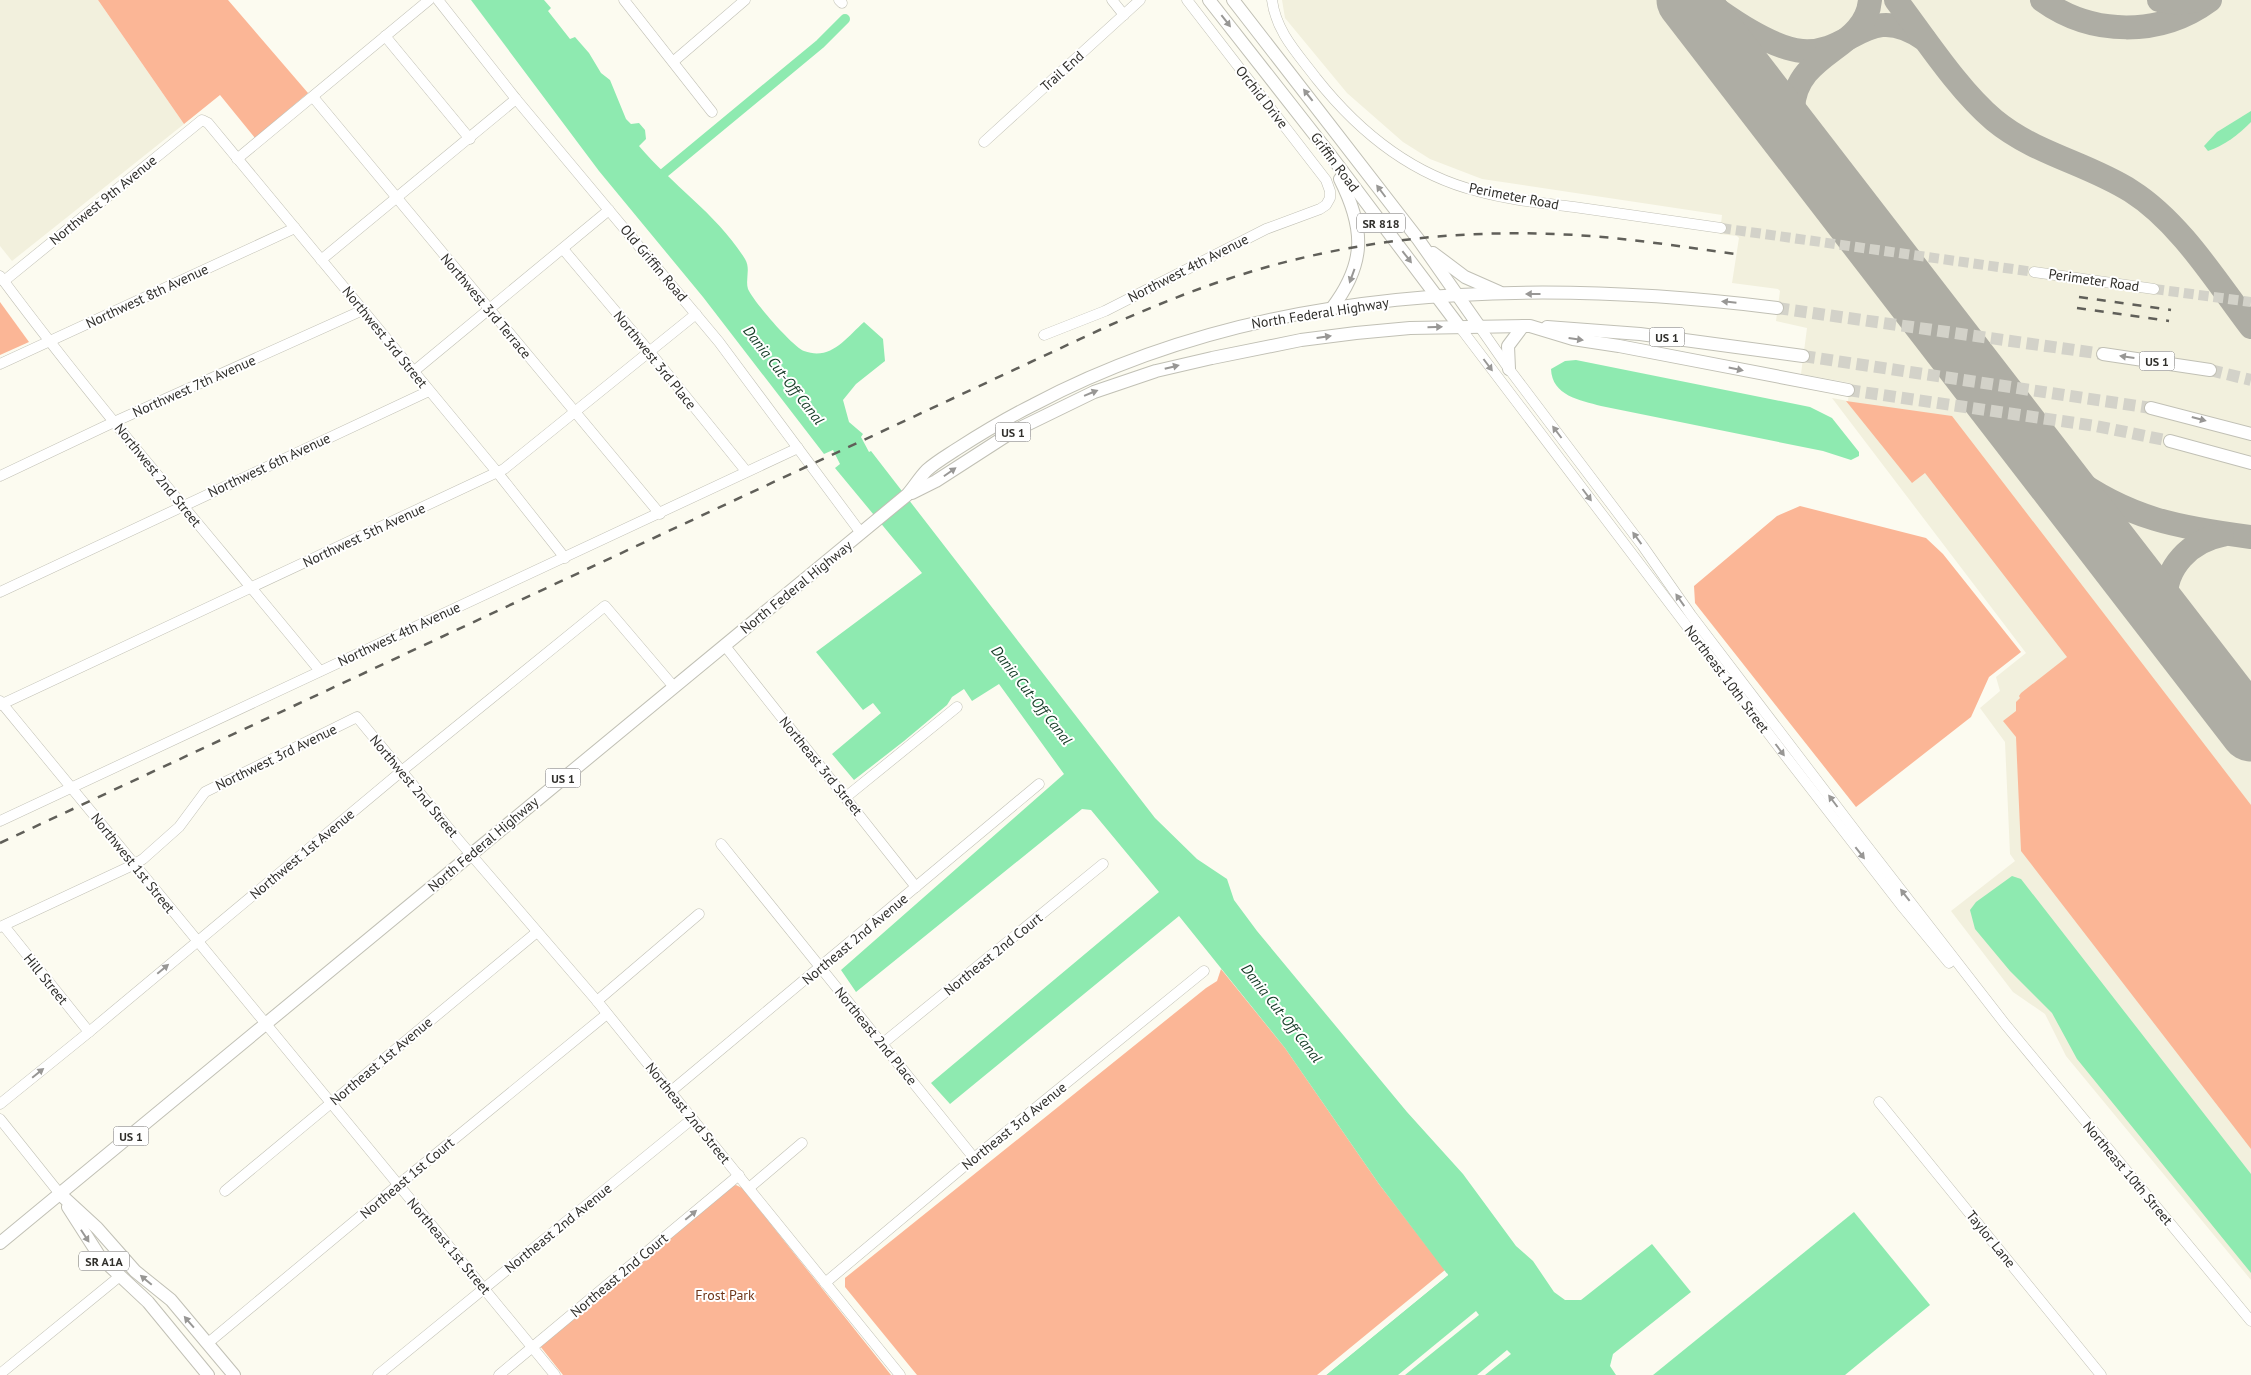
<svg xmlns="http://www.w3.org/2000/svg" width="2251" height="1375" viewBox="0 0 2251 1375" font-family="'PT Sans',sans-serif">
	<rect width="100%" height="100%" fill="#fcfbf0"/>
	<!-- built -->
	<g fill="#f2f0dd">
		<polygon points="0,0 98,0 184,124 12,261 0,246"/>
		<polygon points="1282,0 2251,0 2251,1280 2066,1056 2045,1014 2013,992 1951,911 2015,861 2010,854 2005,742 1980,708 2000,691 1996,677 2026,653 1832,398 1848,401 1850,383 1801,374 1807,328 1776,321 1780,291 1778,289 1732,283 1739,238 1737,236 1720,234 1722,215 1482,179 1430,159 1403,142 1347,93 1285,18"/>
	</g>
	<!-- green -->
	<g fill="#fbb696">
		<polygon points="98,0 228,0 308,93 255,138 220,95 184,124"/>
		<polygon points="0,302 29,342 0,355"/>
		<polygon points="1846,401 1952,416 2251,805 2251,1149 2021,851 2016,737 2003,721 2016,711 2016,702 2020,698 2019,696 2021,693 2067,657 1925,473 1912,483"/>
		<polygon points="1800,506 1926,538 1943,554 2021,652 1989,677 1971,717 1856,807 1695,603 1694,586 1777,516"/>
		<polygon points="1221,969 1285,1048 1379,1184 1445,1270 1317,1375 917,1375 845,1287 845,1278 1206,988 1217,981"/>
		<polygon points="736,1185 742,1188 891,1375 563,1375 540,1346 730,1187"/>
	</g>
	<!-- water -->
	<g fill="#8eeab0">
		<path d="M471,0H544L551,8L548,11L570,39L575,37L589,53L601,73L610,80L626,119L631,124L639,123L645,130L646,139L639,146C672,185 718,215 745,259C751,269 745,279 748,289C753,301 792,346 804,351C831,361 846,338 864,322L883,339L885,361L856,384L843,400L849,422L863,434L861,437L869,452L871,451L1155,818L1197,859L1227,879L1234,900L1257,931L1407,1112L1463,1174L1516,1246L1533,1261L1554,1292L1565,1300H1581L1652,1244L1691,1292L1613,1354L1610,1366L1616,1375H1326L1448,1275L1379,1184L1285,1048L1179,916L950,1104L931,1083L1159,892L1091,810L1082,809L856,992L841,970L1064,774L999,684L972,701L964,689L952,697L947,705L904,741L854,780L832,754L881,713L873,703L863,710L816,652L922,573L835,468L840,464L833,450L824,454L703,297L599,171Z"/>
		<path d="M2251,111V122C2239,134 2224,146 2208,151L2204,146L2217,132Z"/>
		<path d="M1576,360L1810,407L1832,418L1859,452V456L1851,460L1823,451L1601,406C1580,400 1552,396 1551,369L1565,361Z"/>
		<polygon points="2012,876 2021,879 2251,1174 2251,1273 2077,1059 2052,1013 2010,971 1975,929 1970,910 1976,902"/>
		<polygon points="1854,1212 1930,1305 1845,1375 1653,1375"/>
	</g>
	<!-- pier -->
	<g fill="#fcfbf0">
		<polygon points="1447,1273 1448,1275 1326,1375 1324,1373"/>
		<polygon points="1476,1311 1479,1315 1405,1375 1398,1375"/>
		<polygon points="1507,1350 1511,1354 1485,1375 1477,1375"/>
	</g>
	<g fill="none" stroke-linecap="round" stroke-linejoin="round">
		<!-- canal -->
		<polyline stroke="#8eeab0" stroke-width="10" points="664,173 820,44 845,19"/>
		<!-- taxiway -->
		<g stroke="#aeada4" stroke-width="24">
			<path d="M1704,0C1730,19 1771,48 1802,51C1852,55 1867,0 1924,39"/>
			<path d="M1896,0C1924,37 1959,91 1994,120C2035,154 2087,163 2131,191C2180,222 2216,281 2251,327"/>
			<path d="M2042,0C2092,36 2160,37 2210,0"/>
			<polyline points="2159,0 2181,3 2199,0"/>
			<path d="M1814,165C1809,156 1803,148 1799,139C1794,129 1793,119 1793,109C1795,51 1866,50 1870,0"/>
			<path d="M2011,420C2030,438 2047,459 2069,475C2128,519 2180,528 2251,537"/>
			<path d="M2182,641C2176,629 2167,615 2166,601C2164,567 2191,541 2222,535"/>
		</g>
		<!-- runway -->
		<polyline stroke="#aeada4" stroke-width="61" points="1687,0 2251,731"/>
		<!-- minor-tunnel -->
		<g stroke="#d3d2c9" stroke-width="10" stroke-dasharray="10 5" stroke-linecap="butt">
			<polyline points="1721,228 2034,272"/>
			<polyline points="2154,289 2251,302"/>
		</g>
		<!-- major-tunnel -->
		<g stroke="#d3d2c9" stroke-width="12" stroke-dasharray="12 6" stroke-linecap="butt">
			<polyline points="1777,308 2103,354"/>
			<polyline points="1803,356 2151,408"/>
			<polyline points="2210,370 2251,380"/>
			<polyline points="1848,390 2096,426 2170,441"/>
		</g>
		<defs>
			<g id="minor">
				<polyline points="438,0 516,99 719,342 861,533"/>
				<polyline points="624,0 712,112"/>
				<polyline points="839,0 842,3"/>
				<polyline points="1112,0 1124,15"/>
				<path d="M1272,0C1276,32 1298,54 1316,78C1358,131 1410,174 1477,191C1509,200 1542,203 1574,207C1623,214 1672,221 1721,228"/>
				<polyline points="385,36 470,139"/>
				<polyline points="674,61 745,0"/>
				<polyline points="313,97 660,514"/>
				<polyline points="984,142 1140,0"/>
				<polyline points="237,159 429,0"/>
				<polyline points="563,249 649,351 746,471"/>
				<polyline points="321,260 516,99"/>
				<polyline points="2034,272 2154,289"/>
				<path d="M0,276C101,412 213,540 320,671"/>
				<polyline points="4,281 202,120 208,123 497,472 565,558"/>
				<polyline points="1459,326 1784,754 1901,905 1949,963"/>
				<polyline points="1479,326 1509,369 1642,545 1691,615 1860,837 2005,1024 2251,1321"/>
				<polyline points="1044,335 1105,311 1266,229 1320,209 1326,205 1330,198 1330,191 1326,180 1187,0"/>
				<polyline points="0,364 295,228"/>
				<polyline points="413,372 609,210"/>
				<polyline points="0,476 114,422 363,310"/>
				<polyline points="0,592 429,391"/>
				<polyline points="725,646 916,887"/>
				<polyline points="0,701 555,1375"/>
				<polyline points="0,705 504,469 696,314"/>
				<polyline points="846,797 957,707"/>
				<polyline points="0,821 798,448"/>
				<polyline points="721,844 974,1158"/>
				<polyline points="4,926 89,1032"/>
				<polyline points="0,927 133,865 143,859 179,827 205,792 357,717 461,843 597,1001 900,1375"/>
				<polyline points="597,1001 699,914"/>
				<polyline points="882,1044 1103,864"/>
				<polyline points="670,1092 1039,784"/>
				<polyline points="1879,1102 2101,1375"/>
				<polyline points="0,1104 89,1032 409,765 605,606 674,687"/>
				<polyline points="0,1119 60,1194"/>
				<polyline points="749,1188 802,1143"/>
				<polyline points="225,1191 537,932"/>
				<polyline points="825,1283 974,1158 1204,971"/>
				<polyline points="208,1343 398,1185 607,1014"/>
				<polyline points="0,1374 120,1276"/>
				<polyline points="378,1375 692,1119"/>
				<polyline points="499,1375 739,1175"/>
			</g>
			<g id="major">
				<polyline points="1209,0 1325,148 1459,326"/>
				<polyline points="1233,0 1418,239 1479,326"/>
				<polyline points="1433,253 1465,277 1499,292"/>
				<path d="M1332,308C1366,263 1365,229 1340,179"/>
				<polyline points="1547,327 1640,334 1803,356"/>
				<polyline points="2103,354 2210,370"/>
				<polyline points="1509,369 1508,346 1523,326"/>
				<polyline points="2151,408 2251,434"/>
				<polyline points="2170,441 2251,463"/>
				<polyline points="912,493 936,481 1012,432 1094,392 1156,371 1212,358 1301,340 1356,333 1410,328 1530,326 1573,339 1619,346 1848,390"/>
				<polyline points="60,1194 97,1228 135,1271 171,1300 234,1375"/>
				<polyline points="68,1207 100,1257 148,1302 208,1375"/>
				<path d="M0,1243L907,495C914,487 920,477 927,470C936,462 948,455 957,449C982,433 1007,418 1033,405C1259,285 1528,277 1777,308"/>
			</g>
		</defs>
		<!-- minor casing -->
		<use href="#minor" stroke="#c1c0b5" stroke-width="11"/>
		<!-- major casing -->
		<use href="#major" stroke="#c1c0b5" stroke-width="14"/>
		<!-- minor -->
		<use href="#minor" stroke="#fff" stroke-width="10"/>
		<!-- major -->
		<use href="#major" stroke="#fff" stroke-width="12"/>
		<!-- rail -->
		<g stroke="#605f59" stroke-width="2.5" stroke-dasharray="9 9" stroke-linecap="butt">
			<polyline points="2079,297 2171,310"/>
			<polyline points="2077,308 2169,321"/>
			<path d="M0,843L1108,326C1148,309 1187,292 1228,279C1338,242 1459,228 1575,235C1629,238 1683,247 1736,254"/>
		</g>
	</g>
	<!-- one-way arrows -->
	<defs><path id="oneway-solid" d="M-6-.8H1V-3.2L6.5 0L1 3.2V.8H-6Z" transform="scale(1.25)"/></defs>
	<g fill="#989795">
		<use href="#oneway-solid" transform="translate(1226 21) rotate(52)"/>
		<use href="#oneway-solid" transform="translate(1308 95) rotate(-128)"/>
		<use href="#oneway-solid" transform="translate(1381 191) rotate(-127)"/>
		<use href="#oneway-solid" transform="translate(1407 257) rotate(52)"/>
		<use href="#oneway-solid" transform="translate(1352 276) rotate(110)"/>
		<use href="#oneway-solid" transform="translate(1533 294) rotate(180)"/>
		<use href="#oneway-solid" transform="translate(1729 302) rotate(-174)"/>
		<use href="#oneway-solid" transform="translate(1435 327) rotate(-2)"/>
		<use href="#oneway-solid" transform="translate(1324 337) rotate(-8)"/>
		<use href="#oneway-solid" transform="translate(1576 339) rotate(8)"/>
		<use href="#oneway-solid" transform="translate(2127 357) rotate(-172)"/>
		<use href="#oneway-solid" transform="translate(1488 365) rotate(53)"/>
		<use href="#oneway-solid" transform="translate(1172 367) rotate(-14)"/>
		<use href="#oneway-solid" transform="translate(1736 369) rotate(12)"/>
		<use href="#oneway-solid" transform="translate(1091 393) rotate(-22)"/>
		<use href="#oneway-solid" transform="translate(2199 419) rotate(15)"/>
		<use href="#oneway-solid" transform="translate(1557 432) rotate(-127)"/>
		<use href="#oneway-solid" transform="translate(950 472) rotate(-35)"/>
		<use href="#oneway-solid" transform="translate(1587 495) rotate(53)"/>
		<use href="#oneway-solid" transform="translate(1637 538) rotate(-126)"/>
		<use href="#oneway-solid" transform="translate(1680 600) rotate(-125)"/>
		<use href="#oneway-solid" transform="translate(1780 750) rotate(53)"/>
		<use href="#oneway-solid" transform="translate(1833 801) rotate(-127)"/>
		<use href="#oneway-solid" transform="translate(1860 853) rotate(52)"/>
		<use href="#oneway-solid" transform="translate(1905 895) rotate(-128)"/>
		<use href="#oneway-solid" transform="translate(163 969) rotate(-40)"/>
		<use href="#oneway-solid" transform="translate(38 1073) rotate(-39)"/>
		<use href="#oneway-solid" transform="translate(691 1215) rotate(-40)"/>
		<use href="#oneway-solid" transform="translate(85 1236) rotate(57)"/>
		<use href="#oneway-solid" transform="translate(146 1280) rotate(-140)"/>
		<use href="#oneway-solid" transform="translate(189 1322) rotate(-131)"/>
	</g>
	<g text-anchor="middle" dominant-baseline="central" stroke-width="4" stroke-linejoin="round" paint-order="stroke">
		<!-- shield labels -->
		<g fill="#fff" stroke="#6e6d6b" stroke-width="1">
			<rect x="1357" y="213.5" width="48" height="19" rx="4"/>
			<rect x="1649.5" y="327.5" width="35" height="19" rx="4"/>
			<rect x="2139.5" y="351.5" width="35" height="19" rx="4"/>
			<rect x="995.5" y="422.5" width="35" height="19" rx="4"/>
			<rect x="545.5" y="768.5" width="35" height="19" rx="4"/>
			<rect x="113.5" y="1126.5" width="35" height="19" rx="4"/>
			<rect x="79" y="1251.5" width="50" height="19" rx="4"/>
		</g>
		<g font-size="12" font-weight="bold" fill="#302f2b">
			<text x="1381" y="223">SR 818</text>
			<text x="1667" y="337">US 1</text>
			<text x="2157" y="361">US 1</text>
			<text x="1013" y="432">US 1</text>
			<text x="563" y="778">US 1</text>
			<text x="131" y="1136">US 1</text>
			<text x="104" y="1261">SR A1A</text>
		</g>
		<!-- street labels -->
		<g font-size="14" fill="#302f2b" stroke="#fff">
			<text transform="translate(1062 71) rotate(-42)">Trail End</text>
			<text transform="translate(1262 97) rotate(52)">Orchid Drive</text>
			<text transform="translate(1335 162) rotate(53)">Griffin Road</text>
			<text transform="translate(1514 196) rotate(11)">Perimeter Road</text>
			<text transform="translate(103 200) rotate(-39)">Northwest 9th Avenue</text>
			<text transform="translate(654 263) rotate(50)">Old Griffin Road</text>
			<text transform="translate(1188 268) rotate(-27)">Northwest 4th Avenue</text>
			<text transform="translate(2094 280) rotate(8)">Perimeter Road</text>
			<text transform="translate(147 296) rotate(-25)">Northwest 8th Avenue</text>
			<text transform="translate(486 306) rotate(50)">Northwest 3rd Terrace</text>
			<text transform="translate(1320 313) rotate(-9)">North Federal Highway</text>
			<text transform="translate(385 337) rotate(51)">Northwest 3rd Street</text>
			<text transform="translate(655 360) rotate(51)">Northwest 3rd Place</text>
			<text transform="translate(194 386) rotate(-24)">Northwest 7th Avenue</text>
			<text transform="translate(269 465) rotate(-25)">Northwest 6th Avenue</text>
			<text transform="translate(158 475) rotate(51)">Northwest 2nd Street</text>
			<text transform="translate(364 535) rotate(-25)">Northwest 5th Avenue</text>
			<text transform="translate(796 587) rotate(-39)">North Federal Highway</text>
			<text transform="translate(399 634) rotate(-25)">Northwest 4th Avenue</text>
			<text transform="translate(1727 679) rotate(53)">Northeast 10th Street</text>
			<text transform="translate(276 757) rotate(-26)">Northwest 3rd Avenue</text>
			<text transform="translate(821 766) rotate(51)">Northeast 3rd Street</text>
			<text transform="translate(414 786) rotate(50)">Northwest 2nd Street</text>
			<text transform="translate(483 844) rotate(-40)">North Federal Highway</text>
			<text transform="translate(302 854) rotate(-40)">Northwest 1st Avenue</text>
			<text transform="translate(133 863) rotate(51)">Northwest 1st Street</text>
			<text transform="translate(855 939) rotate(-40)">Northeast 2nd Avenue</text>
			<text transform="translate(993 954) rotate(-39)">Northeast 2nd Court</text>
			<text transform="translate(46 979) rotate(51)">Hill Street</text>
			<text transform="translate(876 1036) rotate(51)">Northeast 2nd Place</text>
			<text transform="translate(381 1061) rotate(-40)">Northeast 1st Avenue</text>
			<text transform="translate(688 1113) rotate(51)">Northeast 2nd Street</text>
			<text transform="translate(1014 1126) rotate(-39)">Northeast 3rd Avenue</text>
			<text transform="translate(2128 1173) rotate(50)">Northeast 10th Street</text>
			<text transform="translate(407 1178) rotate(-40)">Northeast 1st Court</text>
			<text transform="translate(558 1228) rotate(-39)">Northeast 2nd Avenue</text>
			<text transform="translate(1991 1239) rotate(51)">Taylor Lane</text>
			<text transform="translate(449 1246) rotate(50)">Northeast 1st Street</text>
			<text transform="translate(619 1275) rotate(-40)">Northeast 2nd Court</text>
		</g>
		<!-- park labels -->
		<g font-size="14" fill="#6f3619" stroke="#fff">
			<text x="725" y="1295">Frost Park</text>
		</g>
		<!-- water labels -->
		<g font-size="15" font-style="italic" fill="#143b25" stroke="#fff">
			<text transform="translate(784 375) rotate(52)">Dania Cut-Off Canal</text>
			<text transform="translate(1032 695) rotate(52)">Dania Cut-Off Canal</text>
			<text transform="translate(1282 1013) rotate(52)">Dania Cut-Off Canal</text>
		</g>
	</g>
</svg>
